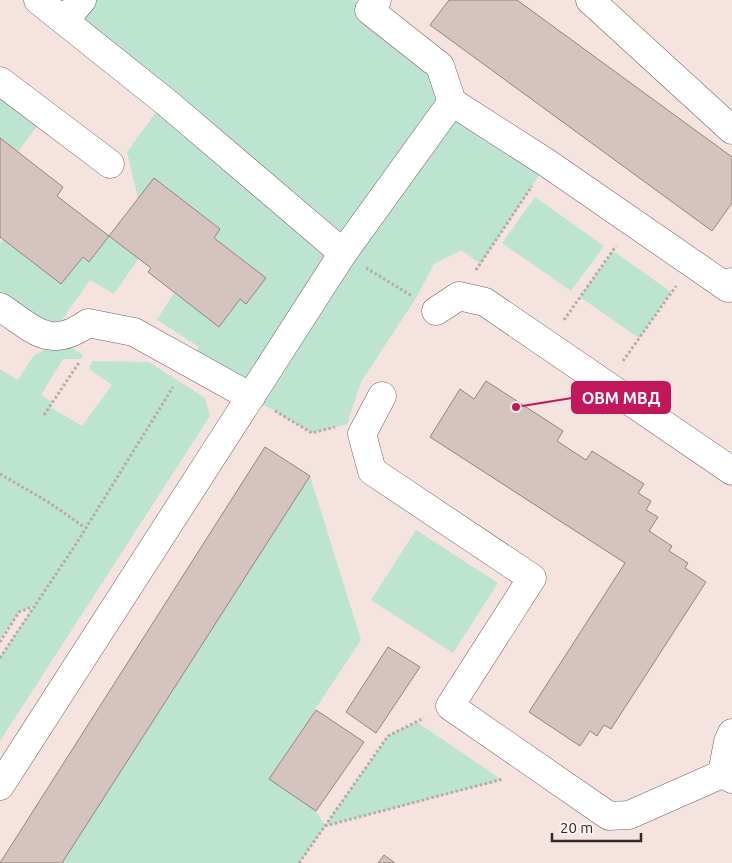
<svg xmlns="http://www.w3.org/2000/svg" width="732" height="863" viewBox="0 0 732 863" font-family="Ubuntu,sans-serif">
	<rect width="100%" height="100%" fill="#f5e3df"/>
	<!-- green -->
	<g fill="#bde4d0">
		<polygon points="94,0 355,0 440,66 452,102 547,163 481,264 461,250 434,264 416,298 361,382 347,424 312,433 189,361 199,347 157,320 174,293 219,326 240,299 246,304 266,278 214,238 220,229 154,178 138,199 127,152 162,104 80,18"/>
		<polygon points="0,99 42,119 18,152 0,138"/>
		<polygon points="535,197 604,246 571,291 502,243"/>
		<polygon points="109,236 139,258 114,294 90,280 56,328 0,300 0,244 3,239 61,284 83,257 90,262"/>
		<polygon points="613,251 671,292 639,338 580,297"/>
		<polygon points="62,342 83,355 81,359 63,359 41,395 52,402 50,407 82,426 112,385 89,369 92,361 149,362 205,398 210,416 0,741 0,658 34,606 19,612 0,639 0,369 18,380 34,355"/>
		<polygon points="310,476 361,640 269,779 316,811 325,826 388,736 417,722 502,780 325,826 299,863 62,863"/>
		<polygon points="416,530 498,583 453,653 371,600"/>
	</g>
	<!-- building -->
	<g fill="#d4c3bf" stroke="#93837f">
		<polygon points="449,0 517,0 732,157 732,203 712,231 430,25"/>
		<polygon points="0,138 63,187 57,196 109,236 89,262 83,257 61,284 0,237"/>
		<polygon points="154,178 220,229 214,238 266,278 246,304 240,299 219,327 148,272 151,268 109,236"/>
		<polygon points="486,381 563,431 557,441 586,460 592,451 644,484 638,493 651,501 646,510 658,517 649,531 672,546 669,551 688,563 685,568 706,582 611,729 604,725 597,736 590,731 580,746 529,712 625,563 430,437 460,389 474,399"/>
		<polygon points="265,447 310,476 62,863 0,863"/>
		<polygon points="388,647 420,667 376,733 346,712"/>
		<polygon points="316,710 364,742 316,811 269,779"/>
		<polygon points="384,855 395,863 378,863"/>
	</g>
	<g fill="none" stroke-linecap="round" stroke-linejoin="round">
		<defs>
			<g id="minor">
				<polyline points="38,0 167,103 343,253"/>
				<polyline points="377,0 369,10 440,66 452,102 547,163 728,288 732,282"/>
				<polyline points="590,0 732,130"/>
				<polyline points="65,20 82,0"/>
				<polyline points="0,81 110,164"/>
				<path d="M0,307C34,329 49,351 88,323L134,332L251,397"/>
				<polyline points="436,311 459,296 485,302 732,471"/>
				<polyline points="382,396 362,434 372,471 532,578 450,706 609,816 629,815 722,774"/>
				<polyline points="732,733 728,742 722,774 732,779"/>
				<polyline points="0,786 343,253 452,102"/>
			</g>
		</defs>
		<!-- minor casing -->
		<use href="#minor" stroke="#6f605c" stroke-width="29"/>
		<!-- path -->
		<g stroke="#b8a9a6" stroke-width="3" stroke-dasharray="2.5 2.5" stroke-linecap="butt">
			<polyline points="366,268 412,296"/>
			<polyline points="476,270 532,186"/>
			<polyline points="564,320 616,246"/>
			<polyline points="623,361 676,286"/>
			<polyline points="275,411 312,433 335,427"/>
			<polyline points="44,415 80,361"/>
			<polyline points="0,474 50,503 84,527"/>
			<polyline points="0,642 19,612 32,607"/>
			<polyline points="0,658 76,544 173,387"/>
			<polyline points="325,826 503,779"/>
			<polyline points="299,863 388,736 424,718"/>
		</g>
		<!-- minor -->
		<use href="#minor" stroke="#fff" stroke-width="28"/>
	</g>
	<!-- callouts -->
	<path fill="none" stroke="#c2185b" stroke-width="2" d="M516 407L572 398"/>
	<circle fill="#c2185b" stroke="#fdf2ef" stroke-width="2" cx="516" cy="407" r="5"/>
	<rect fill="#c2185b" stroke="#c2185b" stroke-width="2" x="572" y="382" width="98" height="31" rx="5"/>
	<g font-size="16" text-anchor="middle" font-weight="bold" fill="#fff">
		<text x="621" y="404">ОВМ МВД</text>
	</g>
	<!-- scale -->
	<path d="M552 833v8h89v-8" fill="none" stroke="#302927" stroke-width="2.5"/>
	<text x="560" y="833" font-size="15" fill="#302927" stroke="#fdf2ef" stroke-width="4" paint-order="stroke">20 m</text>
</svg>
